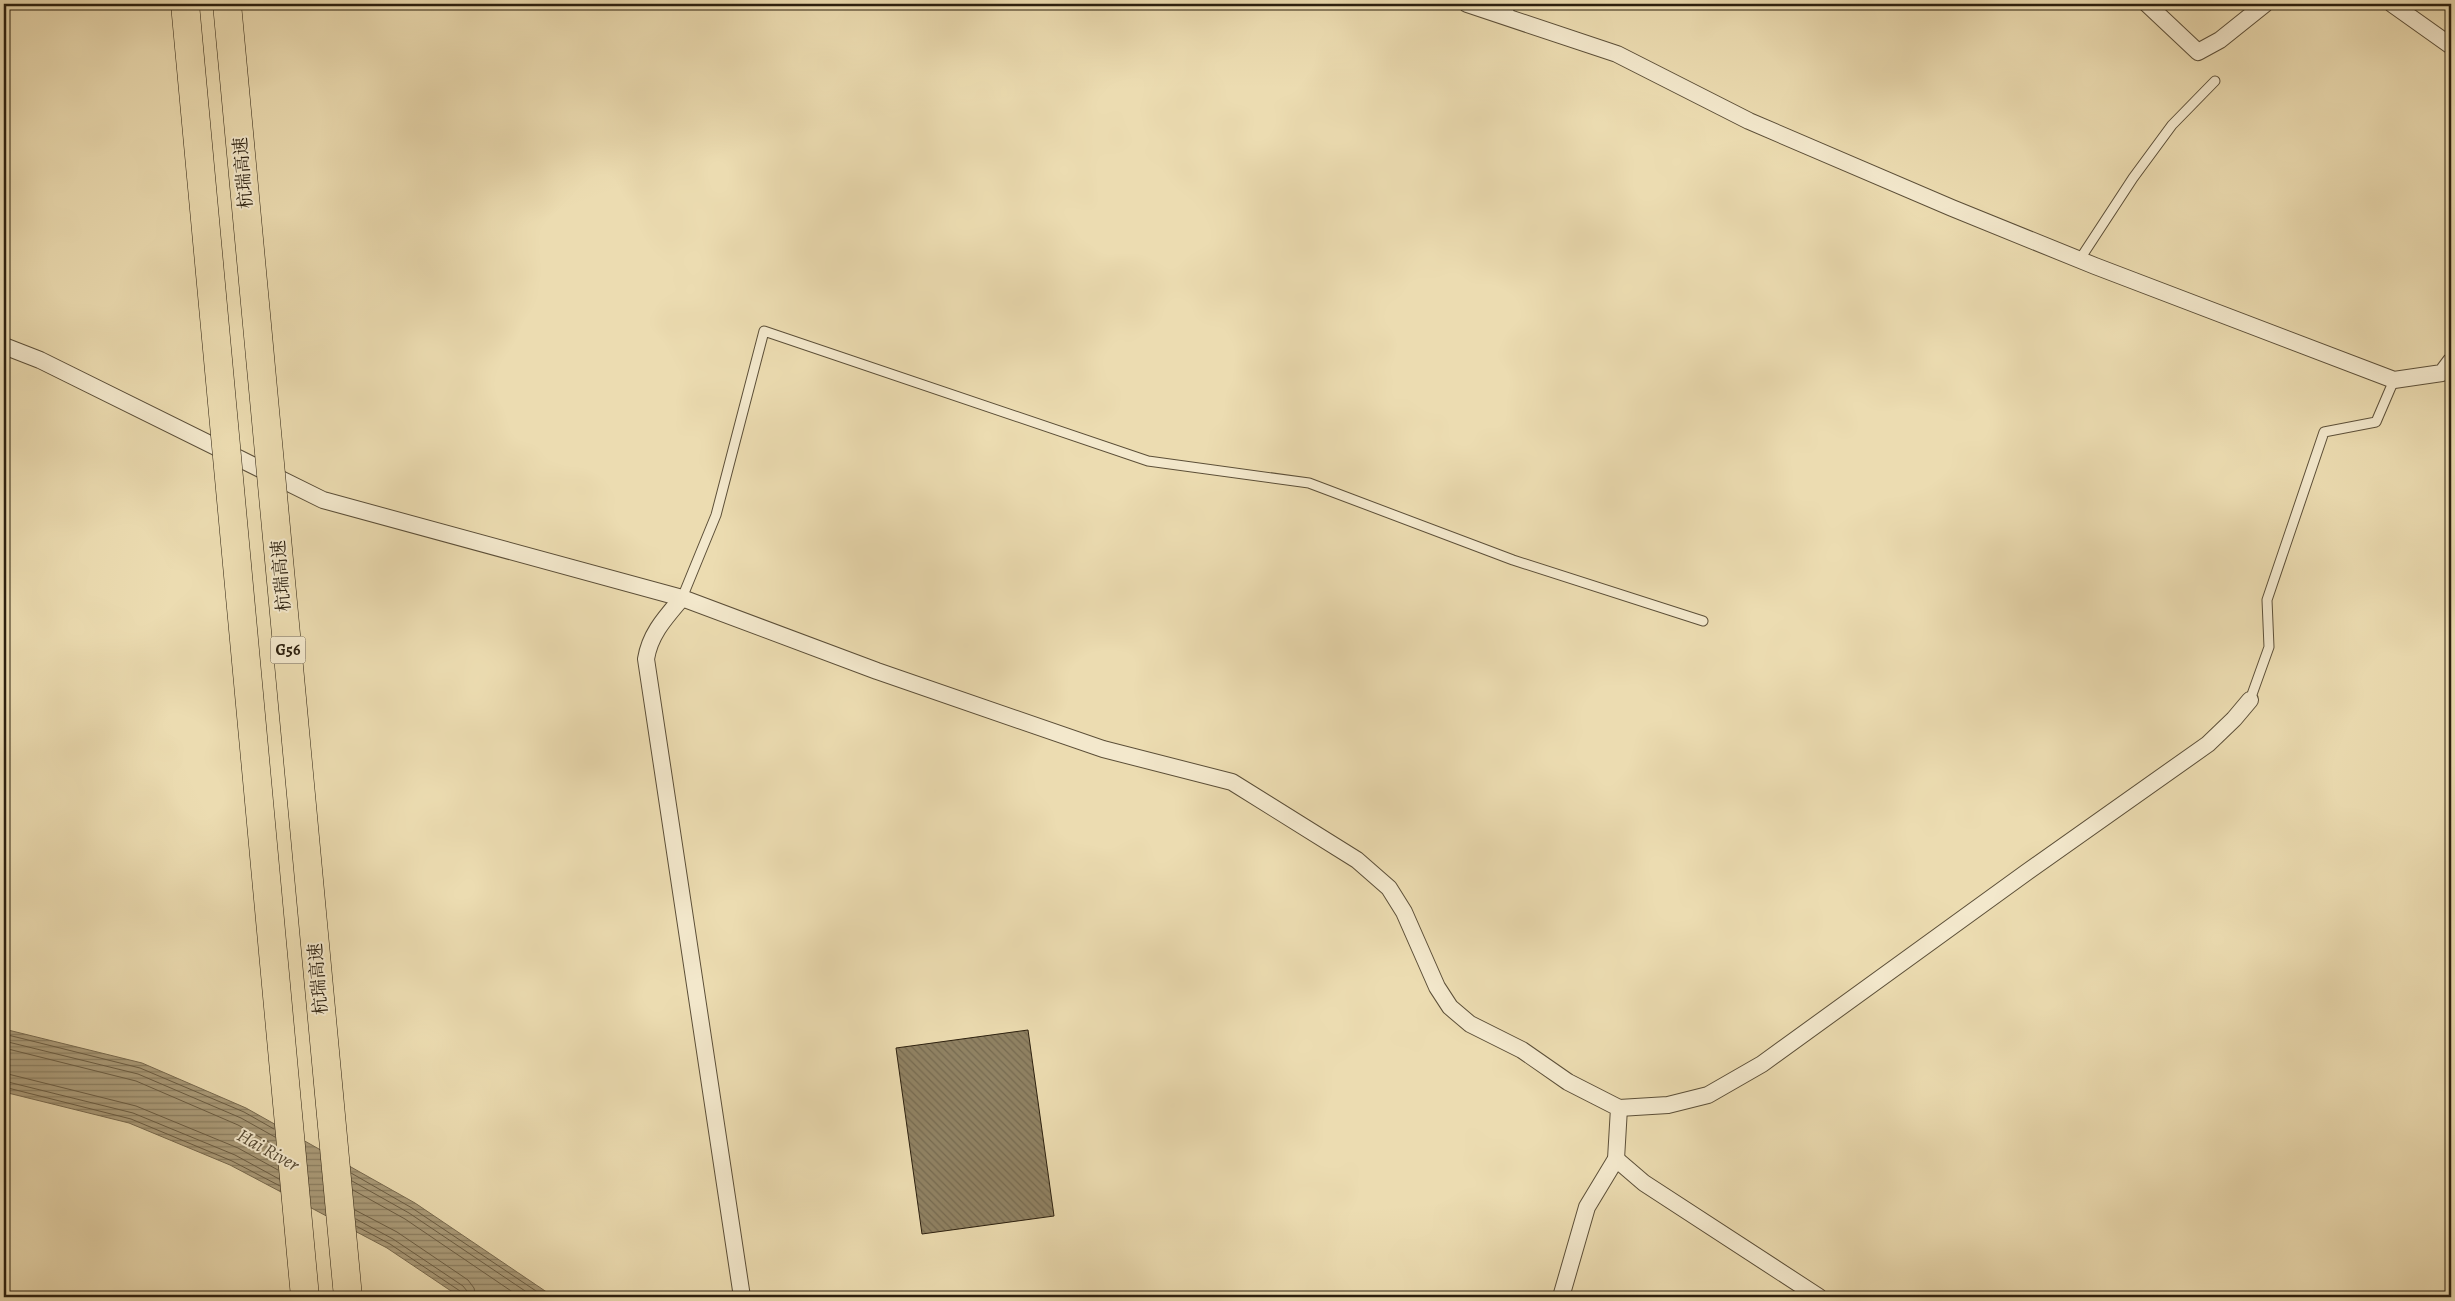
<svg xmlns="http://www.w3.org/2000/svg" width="2455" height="1301" viewBox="0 0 2455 1301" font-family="Alegreya,'Noto Serif SC',serif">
	<defs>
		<pattern id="water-rules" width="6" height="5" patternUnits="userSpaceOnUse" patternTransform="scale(1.25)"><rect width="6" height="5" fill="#ab9c7a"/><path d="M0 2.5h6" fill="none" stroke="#8b7f62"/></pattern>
		<pattern id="building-back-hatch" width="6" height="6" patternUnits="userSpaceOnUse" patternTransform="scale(1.25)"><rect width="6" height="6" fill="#908263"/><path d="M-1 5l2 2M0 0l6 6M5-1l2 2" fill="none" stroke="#766a50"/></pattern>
	</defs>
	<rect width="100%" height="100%" fill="#ecdcb1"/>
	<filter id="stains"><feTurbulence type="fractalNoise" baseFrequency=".004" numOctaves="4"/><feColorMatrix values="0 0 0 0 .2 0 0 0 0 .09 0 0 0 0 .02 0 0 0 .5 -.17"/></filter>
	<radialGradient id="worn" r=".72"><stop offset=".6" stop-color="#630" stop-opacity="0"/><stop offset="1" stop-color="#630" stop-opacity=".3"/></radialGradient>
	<!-- water -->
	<polygon fill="url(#water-rules)" stroke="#786a4f" points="4,1029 142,1063 246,1108 415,1203 554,1297 460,1297 387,1248 230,1165 129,1123 4,1092"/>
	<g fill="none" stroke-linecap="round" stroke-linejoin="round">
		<!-- shore -->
		<g stroke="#6c5e44" stroke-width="1">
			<polyline points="4,1034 140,1068 244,1112 274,1129"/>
			<polyline points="4,1041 138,1074 241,1118 275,1137"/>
			<polyline points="4,1048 136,1081 238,1125 276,1146"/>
			<polyline points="4,1073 136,1106 238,1148 278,1170"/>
			<polyline points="4,1081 133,1113 235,1155 279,1179"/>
			<polyline points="4,1087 131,1119 232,1161 280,1186"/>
			<polyline points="351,1173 412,1208 545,1297"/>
			<polyline points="352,1181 409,1213 534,1297"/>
			<polyline points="353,1190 405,1219 520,1297"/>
			<polyline points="355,1210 397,1232 468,1280 474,1288 476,1297"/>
			<polyline points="356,1219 393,1239 463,1286 467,1291 468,1297"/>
			<polyline points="356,1226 390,1244 460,1291 462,1297"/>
		</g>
	</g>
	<!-- building -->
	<polygon fill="url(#building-back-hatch)" stroke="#2c200f" points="1028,1030 1054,1216 922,1234 896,1048"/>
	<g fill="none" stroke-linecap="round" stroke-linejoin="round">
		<defs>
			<g id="lane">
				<polyline points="1506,17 1511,4"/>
				<polyline points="2080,259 2133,178 2172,125 2215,81"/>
				<polyline points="682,598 716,515 764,331 1148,461 1309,483 1513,560 1703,621"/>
				<polyline points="2250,700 2269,647 2267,600 2324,432 2376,422 2394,380"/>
			</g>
			<g id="street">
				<polyline points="1467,4 1617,54 1749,121 1952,208 2095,266 2394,380 2442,373 2451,361"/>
				<polyline points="2147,4 2198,52 2220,40 2265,4"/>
				<polyline points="2392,4 2451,46"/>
				<polyline points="4,346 40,360 323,500 682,598 877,671 1103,749 1232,782 1357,860 1389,888 1404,912 1437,987 1450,1007 1470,1024 1522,1050 1568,1082 1619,1108 1616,1159 1587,1207 1561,1297"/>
				<path d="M682,598C665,618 650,634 646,659L742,1297"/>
				<polyline points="1619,1108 1668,1105 1708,1095 1762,1064 2027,872 2208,744 2234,719 2250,700"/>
				<polyline points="1616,1159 1644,1183 1819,1297"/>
			</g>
		</defs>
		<!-- lane casing -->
		<use href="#lane" stroke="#5c4f38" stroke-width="11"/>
		<!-- street casing -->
		<use href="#street" stroke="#5c4f38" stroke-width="18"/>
		<!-- lane -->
		<use href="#lane" stroke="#f3e8cc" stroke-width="9"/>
		<!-- street -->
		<use href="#street" stroke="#f3e8cc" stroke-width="16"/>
		<defs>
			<g id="highway-bridge">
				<polyline points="185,4 305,1297"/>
				<polyline points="227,4 348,1297"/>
			</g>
		</defs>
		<!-- highway-bridge casing -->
		<use href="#highway-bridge" stroke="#2c200f" stroke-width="29" stroke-linecap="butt"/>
		<!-- highway-bridge -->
		<use href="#highway-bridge" stroke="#ecdcb1" stroke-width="28"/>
	</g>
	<g text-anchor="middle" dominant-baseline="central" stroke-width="4" stroke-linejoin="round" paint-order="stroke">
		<!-- shield labels -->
		<rect fill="#f3e8cc" stroke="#685c48" stroke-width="1" x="270.5" y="636.5" width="35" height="27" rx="4"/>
		<g font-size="16" font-weight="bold" fill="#2c200f">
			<text x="288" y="650">G56</text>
		</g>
		<!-- street labels -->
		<g font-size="18" fill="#2c200f" stroke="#f3e8cc">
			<text transform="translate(243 173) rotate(-95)">杭瑞高速</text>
			<text transform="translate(281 576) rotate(-95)">杭瑞高速</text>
			<text transform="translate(318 979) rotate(-95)">杭瑞高速</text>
		</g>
		<!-- water labels -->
		<g font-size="19" font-style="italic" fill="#584b34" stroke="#f3e8cc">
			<text transform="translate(268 1150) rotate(29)">Hai River</text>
		</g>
	</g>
	<!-- margin -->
	<rect width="2455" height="1301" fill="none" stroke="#ecdcb1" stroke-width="20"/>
	<rect x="5" y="5" width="2445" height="1291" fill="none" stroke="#2c200f" stroke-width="2.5"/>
	<rect x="10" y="10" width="2435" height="1281" fill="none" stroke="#2c200f"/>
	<rect width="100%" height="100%" filter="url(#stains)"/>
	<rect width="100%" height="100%" fill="url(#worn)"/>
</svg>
